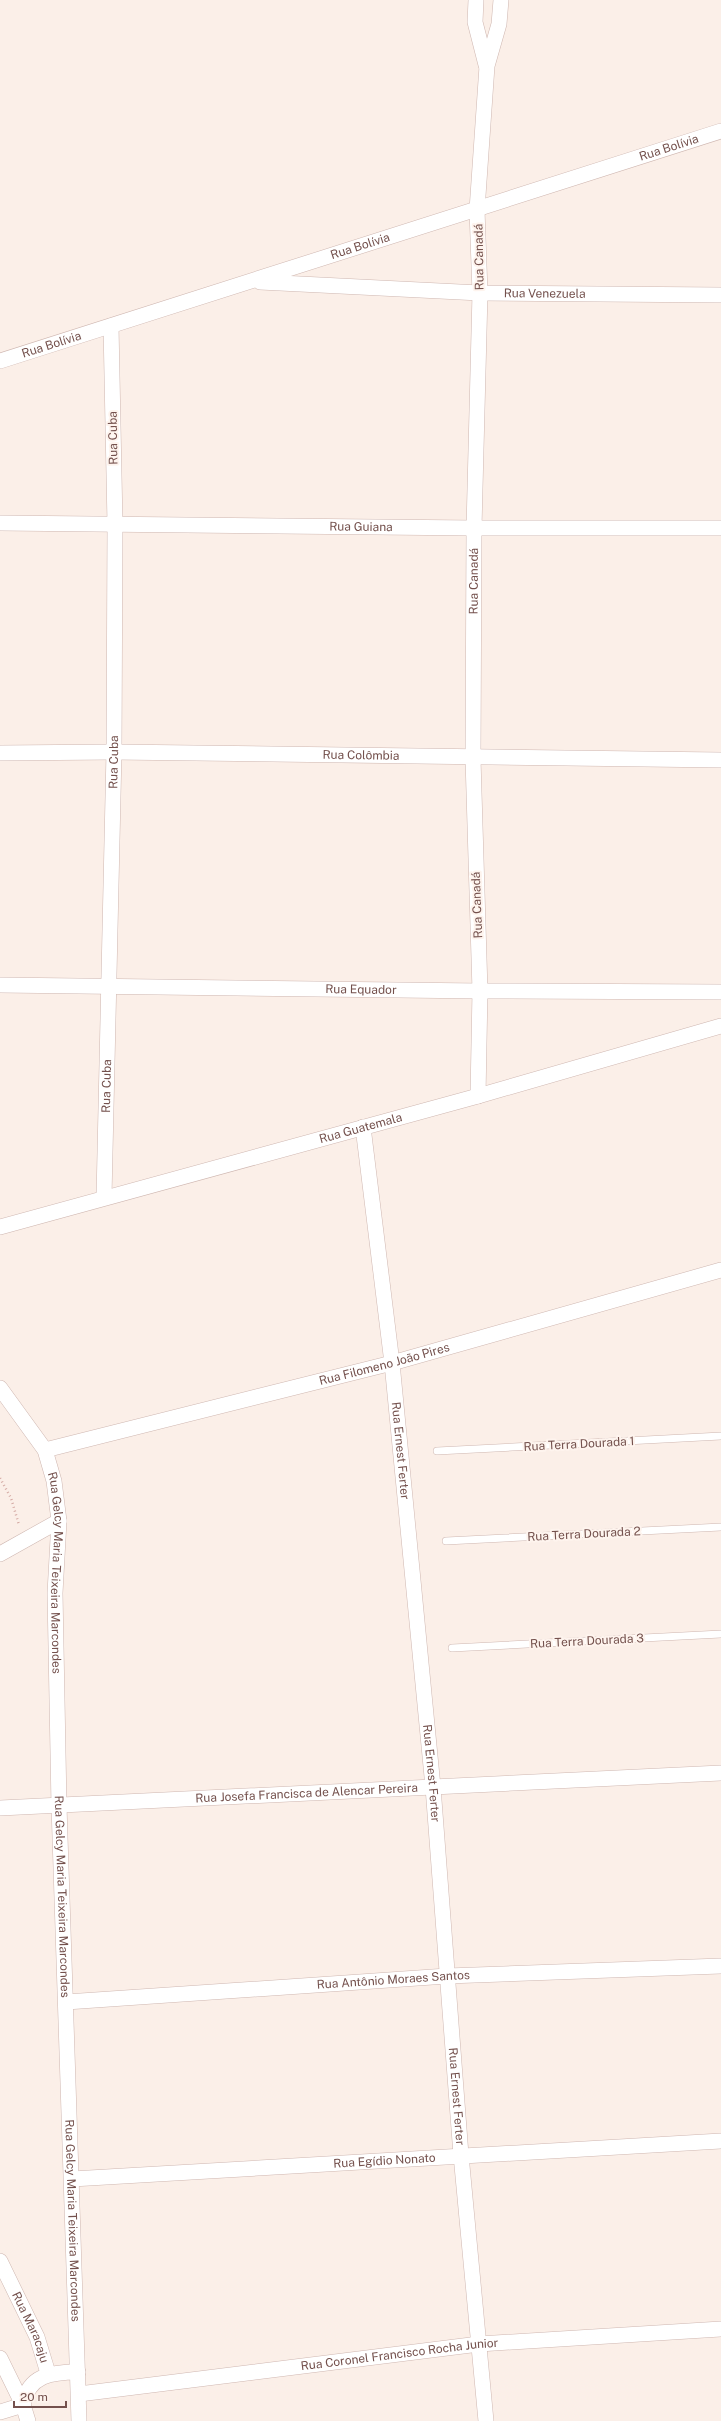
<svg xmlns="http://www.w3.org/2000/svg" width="721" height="2421" viewBox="0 0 721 2421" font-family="'Public Sans',sans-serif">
	<rect width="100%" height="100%" fill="#fbefe8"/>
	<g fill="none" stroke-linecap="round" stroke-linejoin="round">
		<defs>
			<g id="lane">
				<polyline points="437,1451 721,1436"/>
				<polyline points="446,1541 721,1527"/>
				<polyline points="452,1648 721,1634"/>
			</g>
			<g id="street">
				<polyline points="476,0 475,22 486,65"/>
				<path id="s1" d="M260,282L480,293L721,295"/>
				<path id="s2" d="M0,361L721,131"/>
				<path id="s3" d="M0,523L474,528H721"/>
				<path id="s4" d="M0,753L114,752L721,760"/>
				<path id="s5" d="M0,985L480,991L721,992"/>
				<path id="s6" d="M478,1096L480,991L473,759L474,528L480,293L477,210L487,66L499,24L501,0"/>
				<path id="s7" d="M363,1127L392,1363L433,1787L461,2155L486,2421"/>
				<path id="s8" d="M104,1197L114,752L115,524L111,326"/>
				<path id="s9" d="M0,1227L478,1096L721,1026"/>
				<path id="s10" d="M0,1388L45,1450L54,1481L59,1521L55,1593L59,1806L79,2421"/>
				<path id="s11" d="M45,1450L392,1363L721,1270"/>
				<polyline points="0,1554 59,1521"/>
				<path id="s12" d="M0,1808L721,1773"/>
				<path id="s13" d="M66,2002L447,1976L721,1966"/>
				<path id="s14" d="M72,2179L721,2141"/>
				<path id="s15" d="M0,2261L37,2337L48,2373"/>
				<polyline points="0,2358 23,2405 28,2421"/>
				<path id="s16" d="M79,2394L479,2344L721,2329"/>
				<path d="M23,2405C28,2375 52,2372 78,2372"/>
				<polyline points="0,2412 23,2405"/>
			</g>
		</defs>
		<!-- lane casing -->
		<use href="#lane" stroke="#cfb7b1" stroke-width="8"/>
		<!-- street casing -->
		<use href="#street" stroke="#cfb7b1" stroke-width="16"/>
		<!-- path -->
		<polyline stroke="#d4aaa4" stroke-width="2.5" stroke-dasharray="1 3" stroke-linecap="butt" points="0,1478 11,1498 19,1525"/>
		<!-- lane -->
		<use href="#lane" stroke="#fff" stroke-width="7"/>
		<!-- street -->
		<use href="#street" stroke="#fff" stroke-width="15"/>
	</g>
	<g text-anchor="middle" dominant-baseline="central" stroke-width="4" stroke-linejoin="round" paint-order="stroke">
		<!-- street labels -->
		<g font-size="12" fill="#74514d" stroke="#fef4ee">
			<text stroke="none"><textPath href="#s2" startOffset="702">Rua Bolívia</textPath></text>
			<text stroke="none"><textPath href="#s2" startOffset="378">Rua Bolívia</textPath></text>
			<text transform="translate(479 257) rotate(-91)">Rua Canadá</text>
			<text stroke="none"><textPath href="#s1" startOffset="285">Rua Venezuela</textPath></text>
			<text stroke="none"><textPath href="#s2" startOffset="54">Rua Bolívia</textPath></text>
			<text transform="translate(113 438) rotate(-91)">Rua Cuba</text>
			<text stroke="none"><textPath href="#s3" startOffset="361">Rua Guiana</textPath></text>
			<text stroke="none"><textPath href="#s6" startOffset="515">Rua Canadá</textPath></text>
			<text stroke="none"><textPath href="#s4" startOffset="361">Rua Colômbia</textPath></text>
			<text stroke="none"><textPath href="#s8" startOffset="435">Rua Cuba</textPath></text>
			<text transform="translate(477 905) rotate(-92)">Rua Canadá</text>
			<text stroke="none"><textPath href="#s5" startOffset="361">Rua Equador</textPath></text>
			<text stroke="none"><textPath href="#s8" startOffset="111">Rua Cuba</textPath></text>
			<text stroke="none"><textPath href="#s9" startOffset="374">Rua Guatemala</textPath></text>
			<text stroke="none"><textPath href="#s11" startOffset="350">Rua Filomeno João Pires</textPath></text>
			<text transform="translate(579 1444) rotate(-3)">Rua Terra Dourada 1</text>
			<text stroke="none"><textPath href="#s7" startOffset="326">Rua Ernest Ferter</textPath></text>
			<text transform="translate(584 1534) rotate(-3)">Rua Terra Dourada 2</text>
			<text stroke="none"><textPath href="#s10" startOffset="201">Rua Gelcy Maria Teixeira Marcondes</textPath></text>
			<text transform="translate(587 1641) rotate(-3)">Rua Terra Dourada 3</text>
			<text stroke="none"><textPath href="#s7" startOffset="650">Rua Ernest Ferter</textPath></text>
			<text stroke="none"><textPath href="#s12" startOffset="307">Rua Josefa Francisca de Alencar Pereira</textPath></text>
			<text stroke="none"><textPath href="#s10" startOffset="525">Rua Gelcy Maria Teixeira Marcondes</textPath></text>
			<text stroke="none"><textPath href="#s13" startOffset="328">Rua Antônio Moraes Santos</textPath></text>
			<text stroke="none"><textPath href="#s7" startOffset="974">Rua Ernest Ferter</textPath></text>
			<text stroke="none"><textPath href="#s14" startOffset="313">Rua Egídio Nonato</textPath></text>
			<text stroke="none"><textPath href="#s10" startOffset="849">Rua Gelcy Maria Teixeira Marcondes</textPath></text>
			<text stroke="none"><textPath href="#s15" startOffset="73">Rua Maracaju</textPath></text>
			<text stroke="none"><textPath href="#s16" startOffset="323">Rua Coronel Francisco Rocha Junior</textPath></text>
		</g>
	</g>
	<!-- scale -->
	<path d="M14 2401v6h52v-6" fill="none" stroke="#74514d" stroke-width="2"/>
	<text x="20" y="2401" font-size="12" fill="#74514d" stroke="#fef4ee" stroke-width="3" paint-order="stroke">20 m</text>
</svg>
